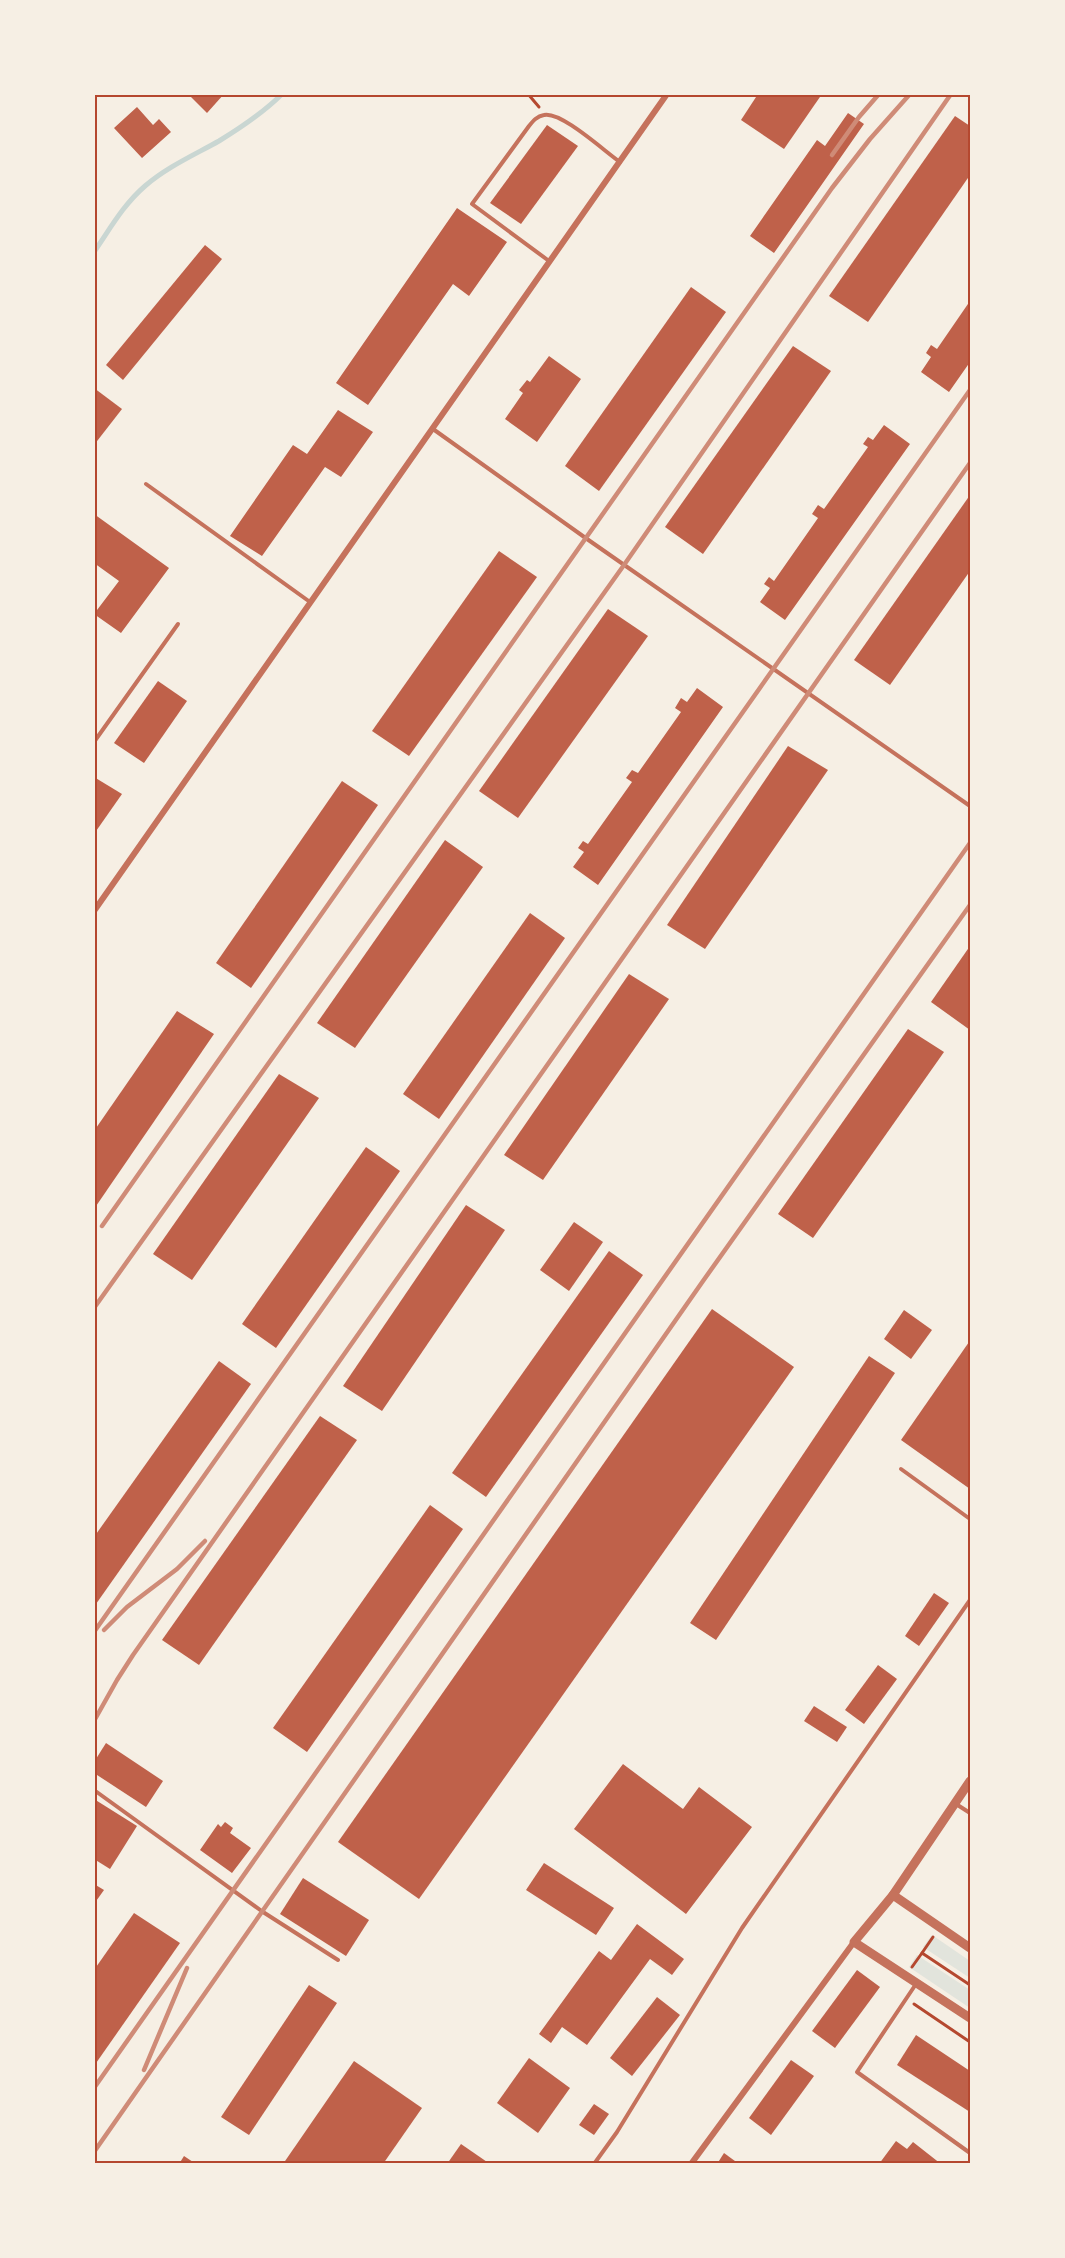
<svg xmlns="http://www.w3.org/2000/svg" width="1065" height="2258" viewBox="0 0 1065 2258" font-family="Arial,sans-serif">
	<rect width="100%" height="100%" fill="#f6efe4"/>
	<!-- green -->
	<g fill="#e2e4dc">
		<polygon points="932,1935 970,1961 970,1978 923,1947"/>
		<polygon points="917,1955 970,1990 970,2008 909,1967"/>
	</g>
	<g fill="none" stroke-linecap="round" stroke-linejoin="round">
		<!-- stream -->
		<path stroke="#c9d6d2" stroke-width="5" d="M94,252C110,229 123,205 145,186C167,167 194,155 219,141C242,127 263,113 282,94"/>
	</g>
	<!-- building -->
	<g fill="#bf614a">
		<polygon points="188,94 224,94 207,113"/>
		<polygon points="758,94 822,94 784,149 741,120"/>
		<polygon points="137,107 153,125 159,119 171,132 142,158 114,128"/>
		<polygon points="848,113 864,124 774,253 750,236 817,140 825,146"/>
		<polygon points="955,116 970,126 970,175 868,322 829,296"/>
		<polygon points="547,125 578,146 521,224 490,203"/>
		<polygon points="457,208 507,242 469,296 453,284 368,405 336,383"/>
		<polygon points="205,245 222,259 123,380 106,365"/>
		<polygon points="691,287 726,312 599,491 565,466"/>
		<polygon points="970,301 970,362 949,392 921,372 931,357 926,353 931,345 937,349"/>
		<polygon points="793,346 831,371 703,554 665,527"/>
		<polygon points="549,356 581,379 537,442 505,419 523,393 519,390 527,380 530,382"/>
		<polygon points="94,388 122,409 94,445"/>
		<polygon points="338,410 373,432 341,477 325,467 262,556 230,536 293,445 307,454"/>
		<polygon points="884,425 910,444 785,620 760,602 770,588 764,584 769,577 774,581 818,518 812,514 818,505 824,509 868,447 863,444 868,437 873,440"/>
		<polygon points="970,495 970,571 890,685 854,660"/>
		<polygon points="94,514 169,568 121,633 94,614 119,581 94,563"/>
		<polygon points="499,551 537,577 409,756 372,731"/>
		<polygon points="608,609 648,636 518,818 479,791"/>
		<polygon points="158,681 187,701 144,763 114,743"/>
		<polygon points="697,688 723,707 598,885 573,867 584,852 578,848 583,841 588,844 632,782 626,778 632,770 638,773 681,712 675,708 681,698 687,702"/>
		<polygon points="788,746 828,770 705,949 667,925"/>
		<polygon points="94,777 122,794 94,834"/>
		<polygon points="342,781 378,805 251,988 216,963"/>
		<polygon points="445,840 483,867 355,1048 317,1023"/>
		<polygon points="530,913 565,938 439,1119 403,1094"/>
		<polygon points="970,946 970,1030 931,1002"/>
		<polygon points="629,974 669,999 543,1180 504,1155"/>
		<polygon points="177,1011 214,1034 94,1209 94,1131"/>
		<polygon points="908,1029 944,1052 813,1238 778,1214"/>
		<polygon points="279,1074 319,1098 192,1280 153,1254"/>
		<polygon points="366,1147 400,1171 276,1348 242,1324"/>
		<polygon points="466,1205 505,1230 382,1411 343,1386"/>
		<polygon points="574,1222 603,1242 569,1291 540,1270"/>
		<polygon points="609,1251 643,1275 486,1497 452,1473"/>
		<polygon points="712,1309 794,1367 419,1899 338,1842"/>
		<polygon points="904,1310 932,1330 911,1359 884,1339"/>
		<polygon points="969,1342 970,1343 970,1489 901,1440"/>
		<polygon points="869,1356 895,1373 716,1640 690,1623"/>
		<polygon points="219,1361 251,1384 96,1604 94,1603 94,1537"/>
		<polygon points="320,1416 357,1440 199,1665 162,1640"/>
		<polygon points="430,1505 463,1529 307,1752 273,1728"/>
		<polygon points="934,1593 949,1603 919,1646 905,1636"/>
		<polygon points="878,1665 897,1679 864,1724 845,1710"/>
		<polygon points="814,1706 847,1727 837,1742 804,1721"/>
		<polygon points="106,1743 163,1781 146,1807 94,1773 94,1762"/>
		<polygon points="623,1764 683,1809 699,1787 752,1827 686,1914 574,1829"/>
		<polygon points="94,1799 137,1826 110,1869 94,1859"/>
		<polygon points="225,1822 233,1828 230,1833 251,1848 232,1873 200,1850 218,1824 221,1827"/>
		<polygon points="544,1863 614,1908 596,1935 526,1890"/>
		<polygon points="303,1878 369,1920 346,1956 280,1914"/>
		<polygon points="94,1884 104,1890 94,1904"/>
		<polygon points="134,1913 180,1943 94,2066 94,1970"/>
		<polygon points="637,1924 684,1959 672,1975 650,1959 587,2045 562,2027 551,2043 539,2034 599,1951 611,1960"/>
		<polygon points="857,1970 880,1987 835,2048 812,2031"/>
		<polygon points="309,1985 337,2003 249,2135 221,2117"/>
		<polygon points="657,1997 680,2015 632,2076 610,2058"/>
		<polygon points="916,2035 970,2071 970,2112 897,2065"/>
		<polygon points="529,2058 570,2088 538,2133 497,2103"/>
		<polygon points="791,2060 814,2076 771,2135 749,2118"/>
		<polygon points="354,2061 422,2108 383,2164 283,2164"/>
		<polygon points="594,2104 609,2114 594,2135 579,2125"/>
		<polygon points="896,2141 907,2149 913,2142 941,2164 906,2164 904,2162 903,2164 879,2164"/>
		<polygon points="461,2144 490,2164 447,2164"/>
		<polygon points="724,2153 739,2164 717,2164"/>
		<polygon points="184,2156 196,2164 179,2164"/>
	</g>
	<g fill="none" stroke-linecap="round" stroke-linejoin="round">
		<!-- path -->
		<g stroke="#b5482f" stroke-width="3">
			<polyline points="528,94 539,107"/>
			<polyline points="922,1953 933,1937"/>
			<polyline points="912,1967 922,1953 970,1985"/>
			<polyline points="914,2004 970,2042"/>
		</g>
		<!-- service -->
		<g stroke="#c5725c" stroke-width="4">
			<path d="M549,261L472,204L529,126C533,121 537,116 544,115C561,111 604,151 620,162"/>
			<polyline points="433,429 587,539 970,806"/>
			<polyline points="146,484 310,602"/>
			<polyline points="94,742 178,624"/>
			<polyline points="901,1469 970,1519"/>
			<polyline points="94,1790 263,1912 338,1960"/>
			<polyline points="956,1804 970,1813"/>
			<polyline points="916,1984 857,2072 970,2153"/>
			<polyline points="594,2164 617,2132 742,1928 970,1600"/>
		</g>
		<!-- minor -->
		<g stroke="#c5725c" stroke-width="6">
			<polyline points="94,911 667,94"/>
			<polyline points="691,2164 854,1942"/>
		</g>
		<!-- tertiary -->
		<g stroke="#c5725c" stroke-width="9">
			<polyline points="970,1781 893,1895 854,1942 970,2018"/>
			<polyline points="893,1895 970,1948"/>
		</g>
		<!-- rail -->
		<g stroke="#cf8b77" stroke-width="4.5">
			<polyline points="832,155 859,117 879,94"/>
			<polyline points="102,1226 832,188 870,139 910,94"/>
			<polyline points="94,1308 624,565 951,94"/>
			<polyline points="104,1630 127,1607 177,1569 205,1541"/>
			<polyline points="94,1632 970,390"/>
			<polyline points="94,1721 117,1680 133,1655 970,463"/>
			<polyline points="144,2070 187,1968"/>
			<polyline points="94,2088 970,843"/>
			<polyline points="94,2152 703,1281 970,905"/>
		</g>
	</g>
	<!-- border -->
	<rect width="1065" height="2258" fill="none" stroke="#f6efe4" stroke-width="192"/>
	<rect x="96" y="96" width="873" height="2066" fill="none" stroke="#b5482f" stroke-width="2"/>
</svg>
